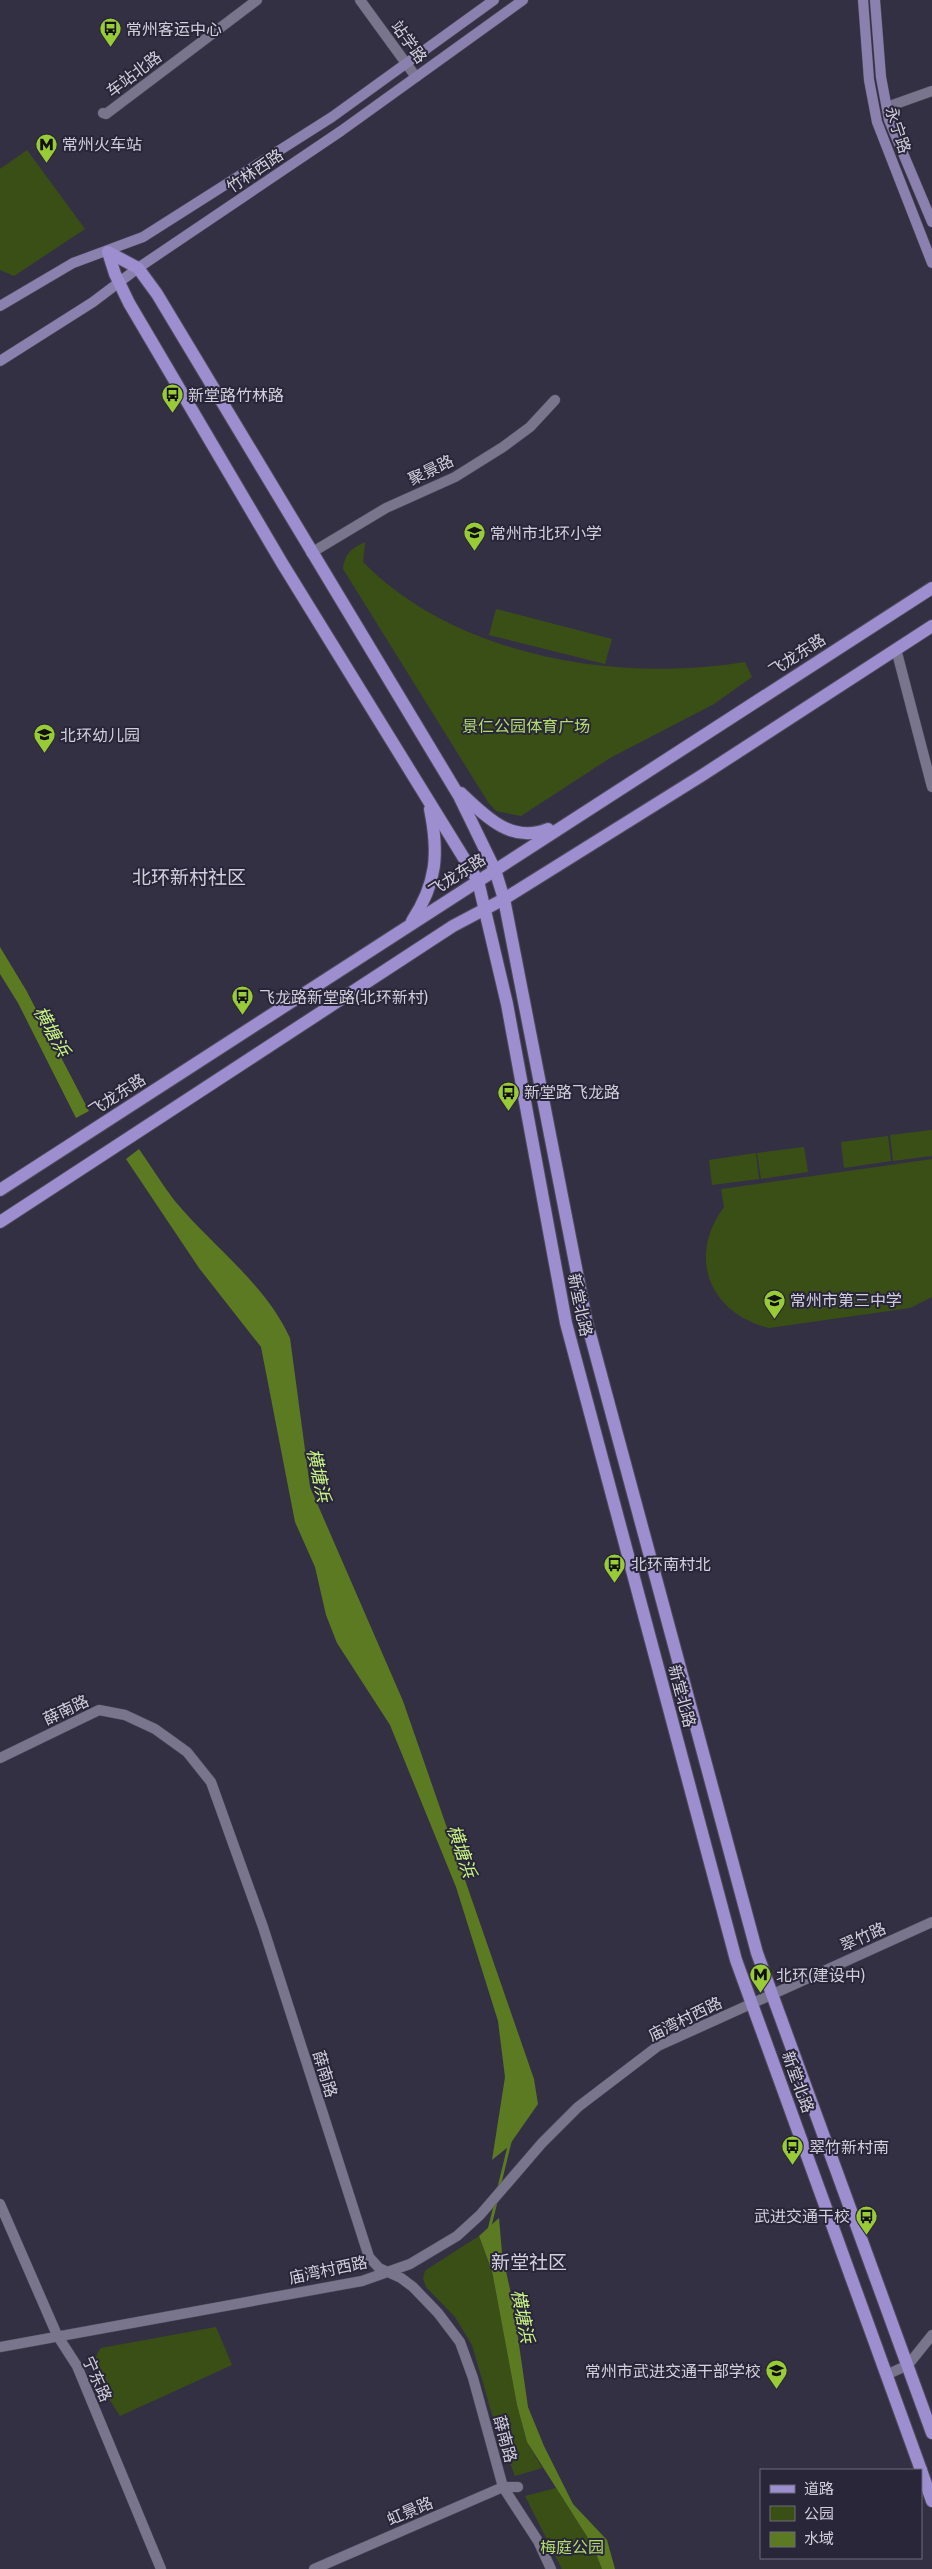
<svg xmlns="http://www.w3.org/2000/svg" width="932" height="2569" viewBox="0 0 932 2569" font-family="'Public Sans','Noto Sans SC',sans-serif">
	<rect width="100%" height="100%" fill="#343044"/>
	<!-- green -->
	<g fill="#3a4f15">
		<polygon points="27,150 85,229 14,276 0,270 0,169"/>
		<path d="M365,542L363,562C456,657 619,683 745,662L752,677L714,704L610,758L521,816L496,811L488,802L343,569C345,553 351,549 365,542Z"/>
		<polygon points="496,609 612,639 605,664 489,635"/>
		<polygon points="932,1130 932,1156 893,1161 890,1135"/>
		<polygon points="888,1136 891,1161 844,1168 841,1142"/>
		<polygon points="804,1147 808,1172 761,1179 757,1153"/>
		<polygon points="756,1153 759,1179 712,1185 709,1160"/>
		<path d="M932,1159V1297L910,1308L769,1328C709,1313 687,1257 724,1207L721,1189Z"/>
		<polygon points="479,2236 492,2271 517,2405 527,2442 542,2468 515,2476 496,2428 472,2345 455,2317 426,2287 423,2278 425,2271 429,2268"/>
		<path d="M216,2327L232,2365L120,2416C109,2397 84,2368 101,2348Z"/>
		<polygon points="556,2488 593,2546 602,2569 562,2569 525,2496"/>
	</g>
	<!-- water -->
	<g fill="#5b7a21">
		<polygon points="0,947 26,990 89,1111 76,1118 18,1003 0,974"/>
		<path d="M139,1149C151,1166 162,1184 174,1200C212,1246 265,1283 290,1338L310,1487L403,1701L534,2079L538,2104L508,2147L492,2160L505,2077L498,2021L456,1887L390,1725L337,1643L326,1615L315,1567L295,1522L261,1347L199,1268L126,1159Z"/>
		<polygon points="499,2218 502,2253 513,2303 528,2407 544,2446 573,2504 607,2540 615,2569 602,2569 593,2546 527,2442 517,2405 492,2271 479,2236"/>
	</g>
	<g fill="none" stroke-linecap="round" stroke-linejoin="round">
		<!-- stream -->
		<g stroke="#5b7a21" stroke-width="3">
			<polyline points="499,2187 510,2142"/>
			<polyline points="489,2230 496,2202"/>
		</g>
		<defs>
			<g id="street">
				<polyline points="360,0 416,77"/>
				<polyline points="887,107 932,91"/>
				<polyline points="103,113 106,114 257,0"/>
				<polyline points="311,553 386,508 455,477 503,447 530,427 555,400"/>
				<polyline points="896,649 932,787"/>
				<polyline points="0,1758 99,1710 125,1715 155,1729 187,1752 211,1782 263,1927 369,2257 379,2268 401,2278 413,2287 438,2313 460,2342 473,2378 503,2487 538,2541 551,2569"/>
				<polyline points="0,2204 57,2335 77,2366 161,2569"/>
				<polyline points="0,2347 362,2281 410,2264 457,2236 480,2215 542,2143 578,2107 658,2046 932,1922"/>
				<polyline points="886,2375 908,2365 932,2335"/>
				<polyline points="314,2569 503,2487 518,2487"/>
			</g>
			<g id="secondary">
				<polyline points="863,0 869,80 877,122 932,263"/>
				<polyline points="875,0 881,77 889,120 932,222"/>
				<polyline points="0,306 73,263 143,237 332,117 494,0"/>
				<polyline points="0,361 93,302 138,268 341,131 523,0"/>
			</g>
			<g id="primary">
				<polyline points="108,252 115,274 129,303 282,563 478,881 507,1004 566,1323 736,1960 921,2470"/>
				<polyline points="108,252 138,268 157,294 459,796 495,870 504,899 586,1319 757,1953 932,2433"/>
				<path d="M461,793C486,817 512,844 548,829"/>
				<path d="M412,921C437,883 439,853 430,809"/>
				<polyline points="0,1190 932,588"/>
				<polyline points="0,1222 453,926 504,899 701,776 932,626"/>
				<polyline points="921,2470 932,2501"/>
			</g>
		</defs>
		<!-- street casing -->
		<use href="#street" stroke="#4f4b5c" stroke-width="11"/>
		<!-- secondary casing -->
		<use href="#secondary" stroke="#4f4b5c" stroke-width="11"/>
		<!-- primary casing -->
		<use href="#primary" stroke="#4f4b5c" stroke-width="14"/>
		<!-- street -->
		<use href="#street" stroke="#79758d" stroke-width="10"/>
		<!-- secondary -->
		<use href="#secondary" stroke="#8b81af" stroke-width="10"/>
		<!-- primary -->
		<use href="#primary" stroke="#9d8ed0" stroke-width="12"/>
	</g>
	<!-- icons -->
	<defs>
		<symbol id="bus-pin" viewBox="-11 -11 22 30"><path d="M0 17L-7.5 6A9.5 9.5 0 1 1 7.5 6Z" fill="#99cb36" stroke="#2a2639"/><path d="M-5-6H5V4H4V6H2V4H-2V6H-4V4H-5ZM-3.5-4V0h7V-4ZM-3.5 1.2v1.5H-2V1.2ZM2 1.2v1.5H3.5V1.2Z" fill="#111"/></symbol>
		<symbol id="metro-pin" viewBox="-11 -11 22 30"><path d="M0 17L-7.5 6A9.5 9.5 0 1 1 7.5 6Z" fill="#99cb36" stroke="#2a2639"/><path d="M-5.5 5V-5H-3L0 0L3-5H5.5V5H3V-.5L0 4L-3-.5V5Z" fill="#111"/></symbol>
		<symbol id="school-pin" viewBox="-11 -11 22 30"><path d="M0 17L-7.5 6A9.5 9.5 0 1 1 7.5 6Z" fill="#99cb36" stroke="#2a2639"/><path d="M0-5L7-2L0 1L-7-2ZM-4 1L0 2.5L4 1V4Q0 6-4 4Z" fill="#111"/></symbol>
	</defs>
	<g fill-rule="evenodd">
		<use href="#bus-pin" x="98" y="16" width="25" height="34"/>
		<use href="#metro-pin" x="34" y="132" width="25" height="34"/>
		<use href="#bus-pin" x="160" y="382" width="25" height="34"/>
		<use href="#school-pin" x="462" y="520" width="25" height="34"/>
		<use href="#school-pin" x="32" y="722" width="25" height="34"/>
		<use href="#bus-pin" x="230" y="984" width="25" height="34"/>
		<use href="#bus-pin" x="496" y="1080" width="25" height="34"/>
		<use href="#school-pin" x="762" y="1288" width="25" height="34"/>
		<use href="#bus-pin" x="602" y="1552" width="25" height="34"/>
		<use href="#metro-pin" x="748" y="1962" width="25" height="34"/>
		<use href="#bus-pin" x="780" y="2134" width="25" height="34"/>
		<use href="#bus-pin" x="854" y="2204" width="25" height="34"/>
		<use href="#school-pin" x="764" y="2358" width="25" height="34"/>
	</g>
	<g text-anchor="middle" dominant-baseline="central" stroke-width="4" stroke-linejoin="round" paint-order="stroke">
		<!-- poi labels -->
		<g font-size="16" fill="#d2cfdd" stroke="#2a2639" text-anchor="start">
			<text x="126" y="29">常州客运中心</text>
			<text x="62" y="144">常州火车站</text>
			<text x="188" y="395">新堂路竹林路</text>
			<text x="490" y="533">常州市北环小学</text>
			<text x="60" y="735">北环幼儿园</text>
			<text x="259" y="997">飞龙路新堂路(北环新村)</text>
			<text x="524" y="1092">新堂路飞龙路</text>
			<text x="790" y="1300">常州市第三中学</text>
			<text x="631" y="1564">北环南村北</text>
			<text x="776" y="1975">北环(建设中)</text>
			<text x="809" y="2147">翠竹新村南</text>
			<text x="850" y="2216" text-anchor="end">武进交通干校</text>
			<text x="761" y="2371" text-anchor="end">常州市武进交通干部学校</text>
		</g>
		<!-- street labels -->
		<g font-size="16" fill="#d2cfdd" stroke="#2a2639">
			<text transform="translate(409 42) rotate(54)">站学路</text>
			<text transform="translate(134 74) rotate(-37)">车站北路</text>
			<text transform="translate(898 130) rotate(72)">永宁路</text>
			<text transform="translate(255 171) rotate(-34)">竹林西路</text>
			<text transform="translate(431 470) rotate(-26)">聚景路</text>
			<text transform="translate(797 655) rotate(-33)">飞龙东路</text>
			<text transform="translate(457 875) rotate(-33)">飞龙东路</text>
			<text transform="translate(117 1095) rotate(-33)">飞龙东路</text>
			<text transform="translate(580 1305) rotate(78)">新堂北路</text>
			<text transform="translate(682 1696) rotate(75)">新堂北路</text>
			<text transform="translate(66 1710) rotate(-25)">薛南路</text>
			<text transform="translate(863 1937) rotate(-24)">翠竹路</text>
			<text transform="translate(685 2019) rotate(-26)">庙湾村西路</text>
			<text transform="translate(325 2074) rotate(73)">薛南路</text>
			<text transform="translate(798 2082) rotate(70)">新堂北路</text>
			<text transform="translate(328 2270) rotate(-12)">庙湾村西路</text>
			<text transform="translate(97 2379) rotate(66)">宁东路</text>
			<text transform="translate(505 2439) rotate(75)">薛南路</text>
			<text transform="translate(410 2511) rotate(-23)">虹景路</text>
		</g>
		<!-- park labels -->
		<g font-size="16" fill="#b2dd6b" stroke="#2a2639">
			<text x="526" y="726">景仁公园体育广场</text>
			<text x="572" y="2547">梅庭公园</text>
		</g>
		<!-- water labels -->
		<g font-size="18" font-style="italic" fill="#c9f684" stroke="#2a2639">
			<text transform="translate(52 1031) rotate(61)">横塘浜</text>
			<text transform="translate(319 1475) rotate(78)">横塘浜</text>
			<text transform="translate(462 1851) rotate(71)">横塘浜</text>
			<text transform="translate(523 2316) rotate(79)">横塘浜</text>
		</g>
		<!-- quarter labels -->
		<g font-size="19" fill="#d2cfdd" stroke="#2a2639">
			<text x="189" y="877">北环新村社区</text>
			<text x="529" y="2262">新堂社区</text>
		</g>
	</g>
	<!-- legend -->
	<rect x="760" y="2469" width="162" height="90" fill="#2a2639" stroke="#6d6a7b"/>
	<rect x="770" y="2485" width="25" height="8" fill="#9d8ed0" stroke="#6d6a7b"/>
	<text x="804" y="2494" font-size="15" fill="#d2cfdd">道路</text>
	<rect x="770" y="2506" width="25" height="15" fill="#3a4f15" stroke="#6d6a7b"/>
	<text x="804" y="2519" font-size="15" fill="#d2cfdd">公园</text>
	<rect x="770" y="2532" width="25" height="15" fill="#5b7a21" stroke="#6d6a7b"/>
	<text x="804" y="2544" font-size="15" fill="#d2cfdd">水域</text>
</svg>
